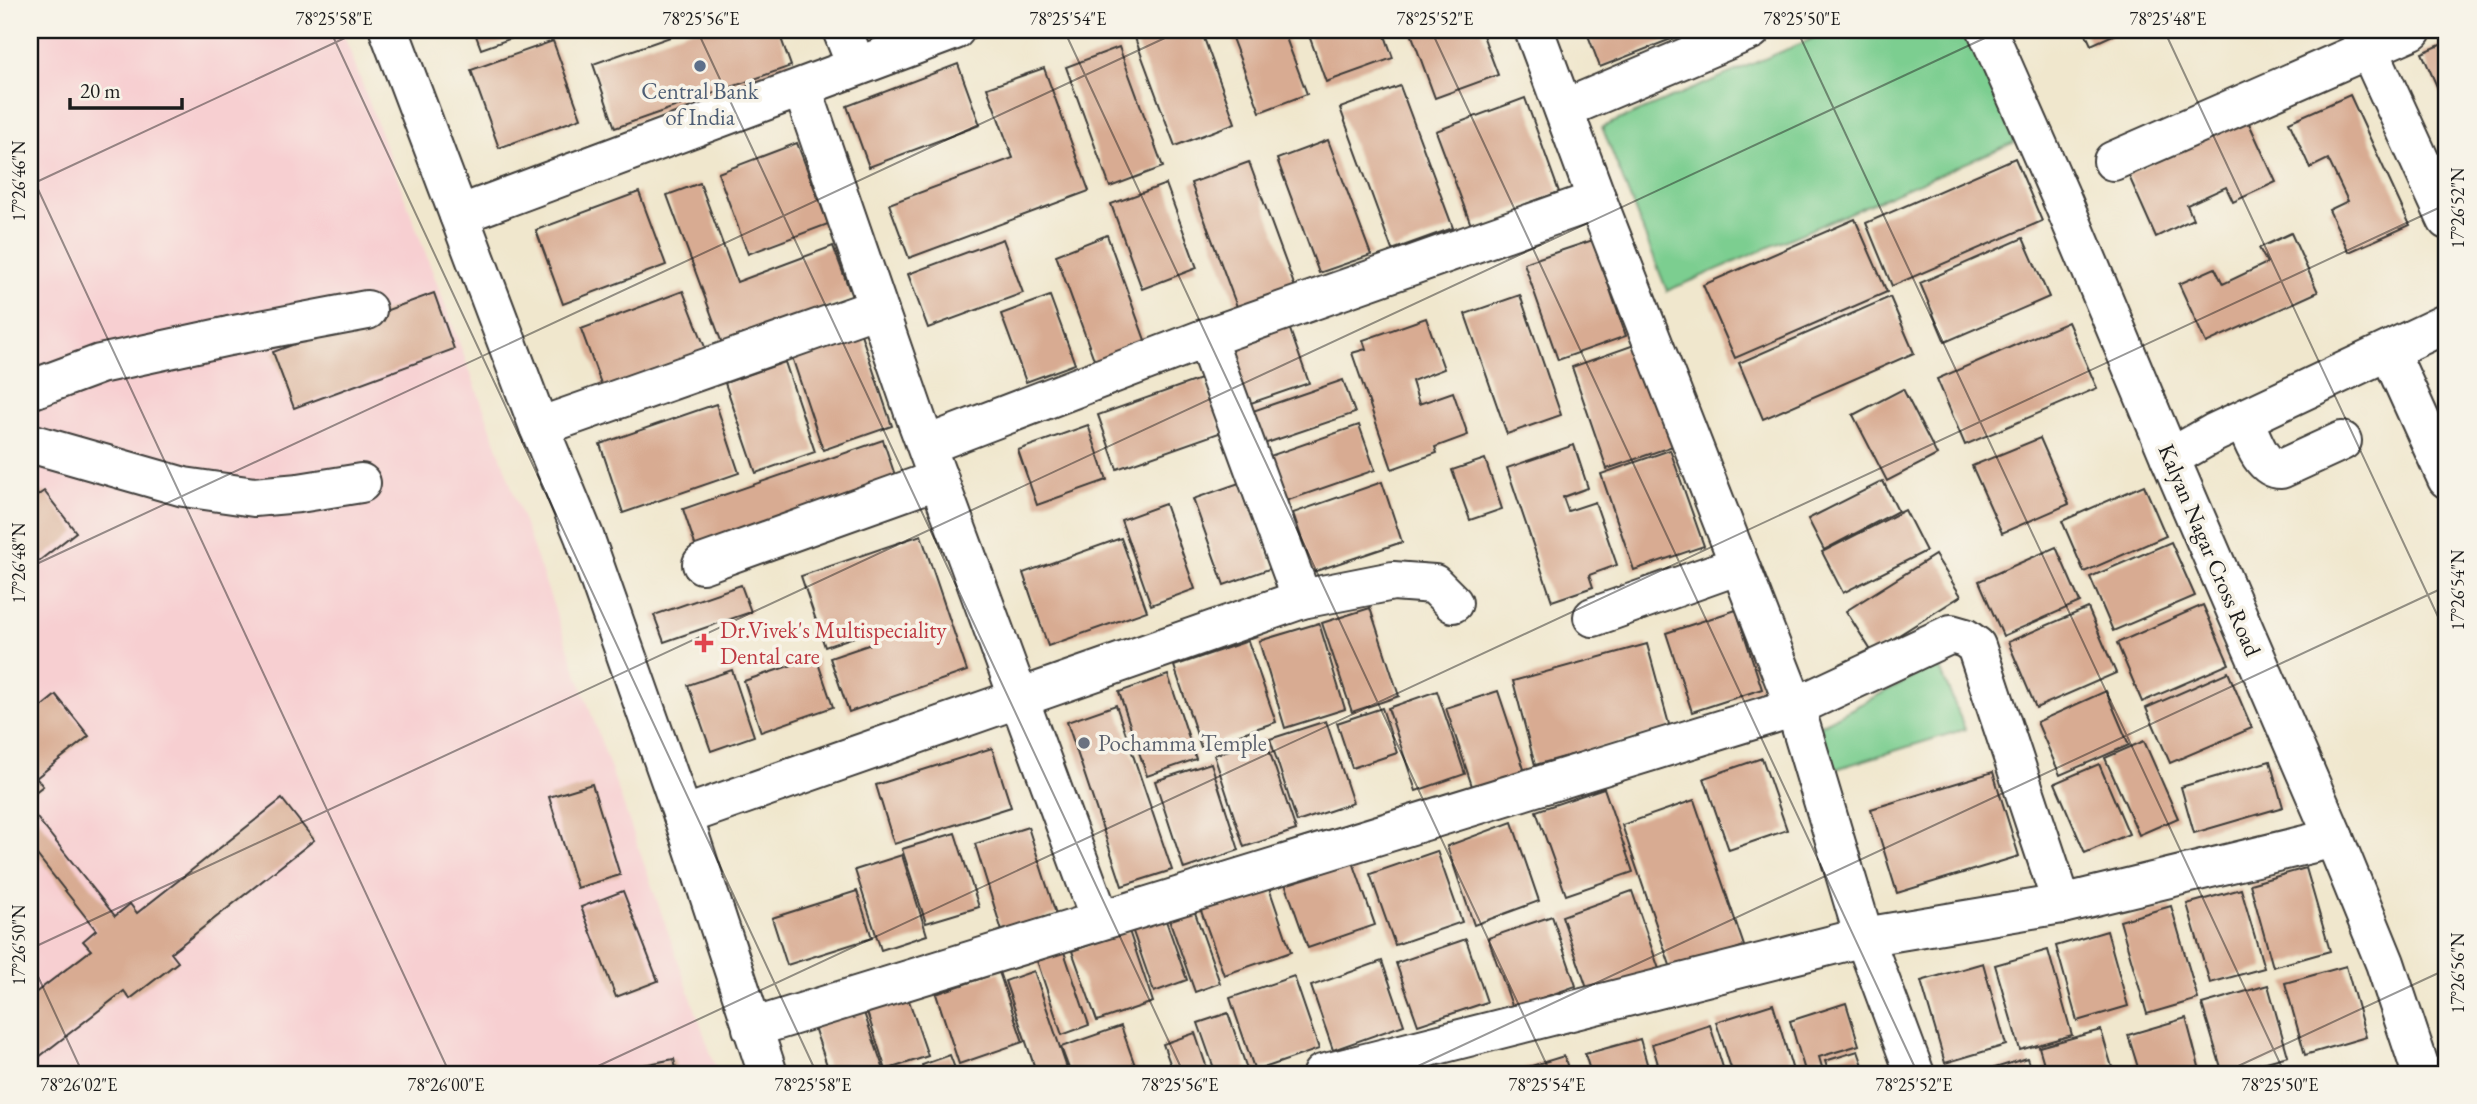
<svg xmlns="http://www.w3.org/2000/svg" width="2477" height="1104" viewBox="0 0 2477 1104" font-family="'EB Garamond',serif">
	<rect width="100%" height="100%" fill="#f7f3e8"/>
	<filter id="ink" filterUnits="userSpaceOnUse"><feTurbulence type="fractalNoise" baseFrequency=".0143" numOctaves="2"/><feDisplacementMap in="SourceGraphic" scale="14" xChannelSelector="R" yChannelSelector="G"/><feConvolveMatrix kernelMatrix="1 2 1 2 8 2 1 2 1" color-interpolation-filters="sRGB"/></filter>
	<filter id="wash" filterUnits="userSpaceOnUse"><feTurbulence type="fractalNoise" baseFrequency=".00686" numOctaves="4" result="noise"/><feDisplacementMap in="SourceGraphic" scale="28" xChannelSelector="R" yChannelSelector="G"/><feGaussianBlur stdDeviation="1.57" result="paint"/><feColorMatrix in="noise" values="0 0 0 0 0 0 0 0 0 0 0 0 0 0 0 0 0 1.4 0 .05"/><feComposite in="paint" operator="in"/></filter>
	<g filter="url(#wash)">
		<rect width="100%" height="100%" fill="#f0e7cd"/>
		<!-- built -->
		<polygon fill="#f7cfd1" points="30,30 342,30 487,417 718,1074 30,1074"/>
		<!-- green -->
		<g fill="#7cce90" stroke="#4c7556" stroke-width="2">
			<polygon points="1833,30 1967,30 2015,142 1667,291 1602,127"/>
			<polygon points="1938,664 1965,729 1836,769 1811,730"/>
		</g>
		<g id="blocks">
			<!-- building -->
			<g fill="#d8ab92">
				<polygon points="474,30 535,30 481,49"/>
				<polygon points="690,30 778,30 791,66 615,128 593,64"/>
				<polygon points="1132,30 1201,30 1235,123 1175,146"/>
				<polygon points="1229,30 1283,30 1307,94 1260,112"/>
				<polygon points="1307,30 1383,30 1393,58 1326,82"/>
				<polygon points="1410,30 1481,30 1498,75 1435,98"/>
				<polygon points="1586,30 1694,30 1600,67"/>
				<polygon points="2084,30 2124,30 2091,45"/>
				<polygon points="553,41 581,118 499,148 471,70"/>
				<polygon points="2447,42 2447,98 2443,100 2422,53"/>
				<polygon points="1119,47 1163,167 1110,187 1066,67"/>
				<polygon points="958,64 980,125 869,167 847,106"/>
				<polygon points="1044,68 1089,191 909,258 889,204 1013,158 987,88"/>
				<polygon points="1400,86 1453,228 1392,250 1340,108"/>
				<polygon points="2350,95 2410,225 2349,252 2329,210 2348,201 2328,159 2310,168 2289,122"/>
				<polygon points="1525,98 1559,192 1471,225 1436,131"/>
				<polygon points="2247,119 2276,182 2233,202 2226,187 2187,205 2193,219 2156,237 2128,174"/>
				<polygon points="1328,140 1371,255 1319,273 1277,159"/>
				<polygon points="797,143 828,224 748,254 718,173"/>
				<polygon points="2015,158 2042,221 1892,286 1866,223"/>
				<polygon points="1249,162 1296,290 1239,312 1191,183"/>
				<polygon points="700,183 737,282 833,246 852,297 723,346 667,195"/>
				<polygon points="1166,184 1197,268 1142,289 1111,204"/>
				<polygon points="639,192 666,265 563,304 536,230"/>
				<polygon points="1855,219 1887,292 1735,358 1703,285"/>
				<polygon points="2291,233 2318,292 2206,343 2179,284 2215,268 2223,284 2267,263 2259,248"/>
				<polygon points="1107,235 1150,354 1099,373 1056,255"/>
				<polygon points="2023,238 2049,297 1945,342 1920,283"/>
				<polygon points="1003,239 1023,293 928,328 908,274"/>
				<polygon points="1593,240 1626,336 1558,360 1524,263"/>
				<polygon points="683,291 706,350 603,389 581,329"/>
				<polygon points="434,293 454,349 294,408 273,352"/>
				<polygon points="1520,295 1561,415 1507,434 1465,314"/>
				<polygon points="1050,296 1075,364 1026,382 1001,314"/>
				<polygon points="1890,297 1914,353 1763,419 1739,363"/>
				<polygon points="1426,318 1444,369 1412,381 1419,404 1453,392 1468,435 1435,447 1437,453 1392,469 1352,353 1366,349 1363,340"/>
				<polygon points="2068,322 2097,388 1965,445 1937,379"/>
				<polygon points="1288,324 1309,383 1248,404 1227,344"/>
				<polygon points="861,334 892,426 823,450 792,357"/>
				<polygon points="1637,344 1673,446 1607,469 1572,367"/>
				<polygon points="785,362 815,452 756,473 725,383"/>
				<polygon points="1203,378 1222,432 1117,469 1098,415"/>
				<polygon points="1343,380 1355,413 1258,446 1247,413"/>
				<polygon points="1903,389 1937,455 1887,481 1853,415"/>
				<polygon points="716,404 739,473 623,513 600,444"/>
				<polygon points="1088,425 1107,480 1037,505 1018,450"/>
				<polygon points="1359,425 1375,470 1283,502 1267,457"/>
				<polygon points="2040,438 2069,504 2002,533 1972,466"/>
				<polygon points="883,440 904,502 704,571 683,509"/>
				<polygon points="1574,445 1588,488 1563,497 1568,511 1595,502 1617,565 1589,575 1593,587 1552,601 1507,468"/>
				<polygon points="1670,450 1704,546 1634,570 1601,474"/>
				<polygon points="1485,459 1502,509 1470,520 1452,470"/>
				<polygon points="1883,481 1898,511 1824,550 1808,519"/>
				<polygon points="1242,482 1272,568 1224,585 1193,499"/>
				<polygon points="1382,482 1402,542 1313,572 1293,513"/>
				<polygon points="2144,485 2166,536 2084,572 2062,521"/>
				<polygon points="44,491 76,532 30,568 30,501"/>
				<polygon points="1165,504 1195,589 1151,605 1121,520"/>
				<polygon points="1905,510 1926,551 1843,593 1822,552"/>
				<polygon points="921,535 967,671 849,712 830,658 874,643 871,631 825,647 801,576"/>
				<polygon points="1121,538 1147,611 1048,646 1023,573"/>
				<polygon points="2171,542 2195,596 2113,631 2090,577"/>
				<polygon points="2056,547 2080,602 2003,636 1979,581"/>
				<polygon points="1935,555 1961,596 1872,652 1846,611"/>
				<polygon points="741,585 751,612 664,642 654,615"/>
				<polygon points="2203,605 2229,664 2142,702 2117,643"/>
				<polygon points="1370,608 1399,696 1352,712 1322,623"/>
				<polygon points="2088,608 2116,673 2036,708 2008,642"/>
				<polygon points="1736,610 1762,689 1692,712 1666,633"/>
				<polygon points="1319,623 1345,709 1285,728 1259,641"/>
				<polygon points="1248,641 1276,722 1201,747 1174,666"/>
				<polygon points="1647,644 1670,728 1535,765 1513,681"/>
				<polygon points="816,657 833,707 761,732 744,681"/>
				<polygon points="732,670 754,736 711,751 688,685"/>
				<polygon points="2228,672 2252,728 2170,763 2146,708"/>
				<polygon points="1168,675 1196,759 1147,776 1119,692"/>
				<polygon points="1437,691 1465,774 1416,791 1388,708"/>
				<polygon points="1498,691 1526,775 1474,792 1446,708"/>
				<polygon points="2106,691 2129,745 2060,775 2037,722"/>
				<polygon points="56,695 89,736 36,778 43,786 30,796 30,716"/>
				<polygon points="1116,705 1172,870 1122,886 1067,722"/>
				<polygon points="1382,708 1397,753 1352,768 1337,723"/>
				<polygon points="1326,721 1353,803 1297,822 1270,739"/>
				<polygon points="1265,738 1296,830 1244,847 1214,755"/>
				<polygon points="2144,741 2178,818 2139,835 2105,758"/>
				<polygon points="992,748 1011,807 894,844 876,785"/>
				<polygon points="1762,758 1787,830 1729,850 1704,778"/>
				<polygon points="2270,761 2283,807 2194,833 2181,787"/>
				<polygon points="1211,763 1239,850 1184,869 1155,781"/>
				<polygon points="2099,764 2129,834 2085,853 2055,783"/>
				<polygon points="1993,772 2019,856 1897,893 1871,809"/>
				<polygon points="592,784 620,875 577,888 549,797"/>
				<polygon points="1604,788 1633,872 1566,895 1536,811"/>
				<polygon points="282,799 314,840 171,953 178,962 130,999 124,991 30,1064 30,997 91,950 83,941 96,930 30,846 30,809 115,916 130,904 137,913"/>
				<polygon points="1694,800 1744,946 1672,971 1622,825"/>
				<polygon points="1512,822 1539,901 1474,925 1447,846"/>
				<polygon points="1028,827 1056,914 1002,931 975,844"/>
				<polygon points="955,833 979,907 926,923 902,849"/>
				<polygon points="1437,851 1462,922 1395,945 1370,874"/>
				<polygon points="902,855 927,935 881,950 855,870"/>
				<polygon points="1351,856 1375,925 1308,948 1284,880"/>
				<polygon points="2306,868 2330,951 2273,967 2250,884"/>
				<polygon points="1268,885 1291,952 1224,975 1200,908"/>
				<polygon points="2241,889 2264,968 2210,983 2187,904"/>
				<polygon points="623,891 658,981 616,997 581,907"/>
				<polygon points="857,891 872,938 787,965 772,918"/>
				<polygon points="1632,891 1660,972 1590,997 1562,916"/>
				<polygon points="2171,906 2198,999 2147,1014 2120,921"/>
				<polygon points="1193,907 1220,983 1195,992 1168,916"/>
				<polygon points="1164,915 1187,980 1154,992 1131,926"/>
				<polygon points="1552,916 1576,986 1513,1008 1488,938"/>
				<polygon points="1129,931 1153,1002 1097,1021 1072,951"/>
				<polygon points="2107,931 2128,1006 2077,1021 2056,946"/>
				<polygon points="1466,939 1487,1002 1418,1025 1396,963"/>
				<polygon points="2048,950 2072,1035 2020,1050 1995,965"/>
				<polygon points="1064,952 1089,1025 1062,1035 1037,961"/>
				<polygon points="1382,961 1404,1025 1333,1050 1311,986"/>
				<polygon points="1983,963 2006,1045 1945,1063 1921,981"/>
				<polygon points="2346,966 2366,1037 2305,1055 2285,983"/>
				<polygon points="1034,971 1069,1074 1037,1074 1005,981"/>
				<polygon points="999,972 1023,1042 959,1064 936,994"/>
				<polygon points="1294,976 1319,1049 1255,1071 1230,998"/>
				<polygon points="2268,985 2288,1056 2223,1074 2202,1004"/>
				<polygon points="906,992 928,1056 886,1070 865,1006"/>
				<polygon points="1846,1003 1859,1045 1819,1057 1824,1074 1806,1074 1790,1021"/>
				<polygon points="1773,1004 1794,1074 1733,1074 1716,1022"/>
				<polygon points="863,1010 884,1070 872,1074 830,1074 814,1027"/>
				<polygon points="1228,1013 1248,1072 1243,1074 1216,1074 1198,1023"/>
				<polygon points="2186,1018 2201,1074 2140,1074 2128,1035"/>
				<polygon points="1710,1025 1725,1074 1661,1074 1652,1044"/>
				<polygon points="1121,1026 1138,1074 1071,1074 1061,1047"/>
				<polygon points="2101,1030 2114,1074 2047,1074 2039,1047"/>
				<polygon points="1195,1033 1209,1074 1174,1074 1163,1044"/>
				<polygon points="1640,1039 1650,1074 1591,1074 1585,1054"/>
				<polygon points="1858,1051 1866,1074 1829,1074 1825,1061"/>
				<polygon points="950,1055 957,1074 925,1074 922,1065"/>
				<polygon points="1564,1056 1570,1074 1516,1074 1515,1071"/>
				<polygon points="2027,1058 2032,1074 1976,1074"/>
				<polygon points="674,1059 677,1074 603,1074 603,1073"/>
			</g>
		</g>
	</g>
	<g filter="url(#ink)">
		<use href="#blocks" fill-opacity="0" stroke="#3c3a37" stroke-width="2"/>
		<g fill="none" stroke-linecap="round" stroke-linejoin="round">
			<defs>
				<g id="minor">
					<polyline points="842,30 856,65"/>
					<polyline points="1534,30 1597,200 1795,707 1864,937 1915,1074"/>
					<polyline points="1987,30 2060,195 2170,458 2334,838 2385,963 2422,1074"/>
					<polyline points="2360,30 2447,220"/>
					<polyline points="802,88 918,424 1100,919"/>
					<polyline points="1564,109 1751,30"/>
					<polyline points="2113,161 2412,30"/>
					<polyline points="459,215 955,30"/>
					<polyline points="1206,338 1597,200"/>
					<polyline points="2389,351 2447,479"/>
					<polyline points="30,390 100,364 229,336 367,310"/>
					<path d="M2244,420C2251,435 2260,469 2281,469L2342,441"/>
					<polyline points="539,427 877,308"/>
					<polyline points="30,443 184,487 254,497 299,493 361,483"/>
					<polyline points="927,445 1206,338 1302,599"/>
					<polyline points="2170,458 2214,433 2447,323"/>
					<polyline points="702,564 939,479"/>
					<polyline points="1593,617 1739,565"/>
					<polyline points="683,816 1302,599 1393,581 1434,584 1453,603"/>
					<polyline points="752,1028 1795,707 1951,634 1965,638 1976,646 2062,904"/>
					<polyline points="1322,1074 1864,937 2062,904 2334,838"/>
				</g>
				<polyline id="major" points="389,30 539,427 584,536 683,816 768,1074"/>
			</defs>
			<!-- minor casing -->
			<use href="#minor" stroke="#3c3a37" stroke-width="42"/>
			<!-- major casing -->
			<use href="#major" stroke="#3c3a37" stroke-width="42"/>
			<!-- minor -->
			<use href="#minor" stroke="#fff" stroke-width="38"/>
			<!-- major -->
			<use href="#major" stroke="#fff" stroke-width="38"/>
		</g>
	</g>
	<!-- ticks -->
	<path fill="none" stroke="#1c1c1c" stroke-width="2" stroke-opacity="0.45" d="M330,30L817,1074M697,30L1184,1074M1064,30L1551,1074M1431,30L1918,1074M1797,30L2285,1074M2164,30L2447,636M30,172L450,1074M30,185L362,30M30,567L1182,30M30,949L2002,30M30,959L83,1074M581,1074L2447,204M1401,1074L2447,586M2221,1074L2447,969"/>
	<!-- markers -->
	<circle fill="#5c6f8a" stroke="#f7f3e8" stroke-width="2.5" cx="700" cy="66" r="7"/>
	<path fill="#e0444e" stroke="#f7f3e8" stroke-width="2.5" d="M700.5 632.5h7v7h7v7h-7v7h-7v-7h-7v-7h7z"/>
	<circle fill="#6b7280" stroke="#f7f3e8" stroke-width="2.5" cx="1084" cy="743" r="7"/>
	<g text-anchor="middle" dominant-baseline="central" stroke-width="7" stroke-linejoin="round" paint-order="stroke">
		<!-- service labels -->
		<g font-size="23" fill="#4e5e75" stroke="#f7f3e8">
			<text x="700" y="91">Central Bank<tspan x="700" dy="26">of India</tspan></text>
		</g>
		<!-- street labels -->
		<g font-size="23" fill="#1c1c1c" stroke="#f7f3e8">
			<text transform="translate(2210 550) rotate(67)">Kalyan Nagar Cross Road</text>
		</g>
		<!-- health labels -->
		<g font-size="23" fill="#be3a42" stroke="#f7f3e8" text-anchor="start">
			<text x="720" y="630">Dr.Vivek's Multispeciality<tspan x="720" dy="26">Dental care</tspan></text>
		</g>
		<!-- worship labels -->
		<g font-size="23" fill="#5b616d" stroke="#f7f3e8" text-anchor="start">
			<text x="1098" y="743">Pochamma Temple</text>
		</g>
	</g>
	<!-- margin -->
	<rect width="2477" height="1104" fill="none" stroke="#f7f3e8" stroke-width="77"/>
	<!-- scale -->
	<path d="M70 98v10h112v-10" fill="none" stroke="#1c1c1c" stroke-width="3.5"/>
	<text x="80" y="98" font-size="21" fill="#1c1c1c" stroke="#f7f3e8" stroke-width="5" paint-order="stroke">20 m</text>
	<rect x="38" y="38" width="2400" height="1028" fill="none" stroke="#1c1c1c" stroke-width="2.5"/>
	<g font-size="18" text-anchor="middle" fill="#1c1c1c">
		<text x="334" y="25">78°25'58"E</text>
		<text x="701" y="25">78°25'56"E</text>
		<text x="1068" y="25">78°25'54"E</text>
		<text x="1435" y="25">78°25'52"E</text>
		<text x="1802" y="25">78°25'50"E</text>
		<text x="2168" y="25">78°25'48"E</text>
		<text transform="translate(19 181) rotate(-90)" y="6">17°26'46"N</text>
		<text transform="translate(2458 208) rotate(-90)" y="6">17°26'52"N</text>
		<text transform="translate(19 563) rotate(-90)" y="6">17°26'48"N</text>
		<text transform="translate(2458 590) rotate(-90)" y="6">17°26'54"N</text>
		<text transform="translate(19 945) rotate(-90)" y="6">17°26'50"N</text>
		<text transform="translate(2458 973) rotate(-90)" y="6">17°26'56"N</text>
		<text x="79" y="1091">78°26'02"E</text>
		<text x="446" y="1091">78°26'00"E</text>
		<text x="813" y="1091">78°25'58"E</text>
		<text x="1180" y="1091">78°25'56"E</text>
		<text x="1547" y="1091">78°25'54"E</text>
		<text x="1914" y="1091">78°25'52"E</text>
		<text x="2280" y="1091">78°25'50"E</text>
	</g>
</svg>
